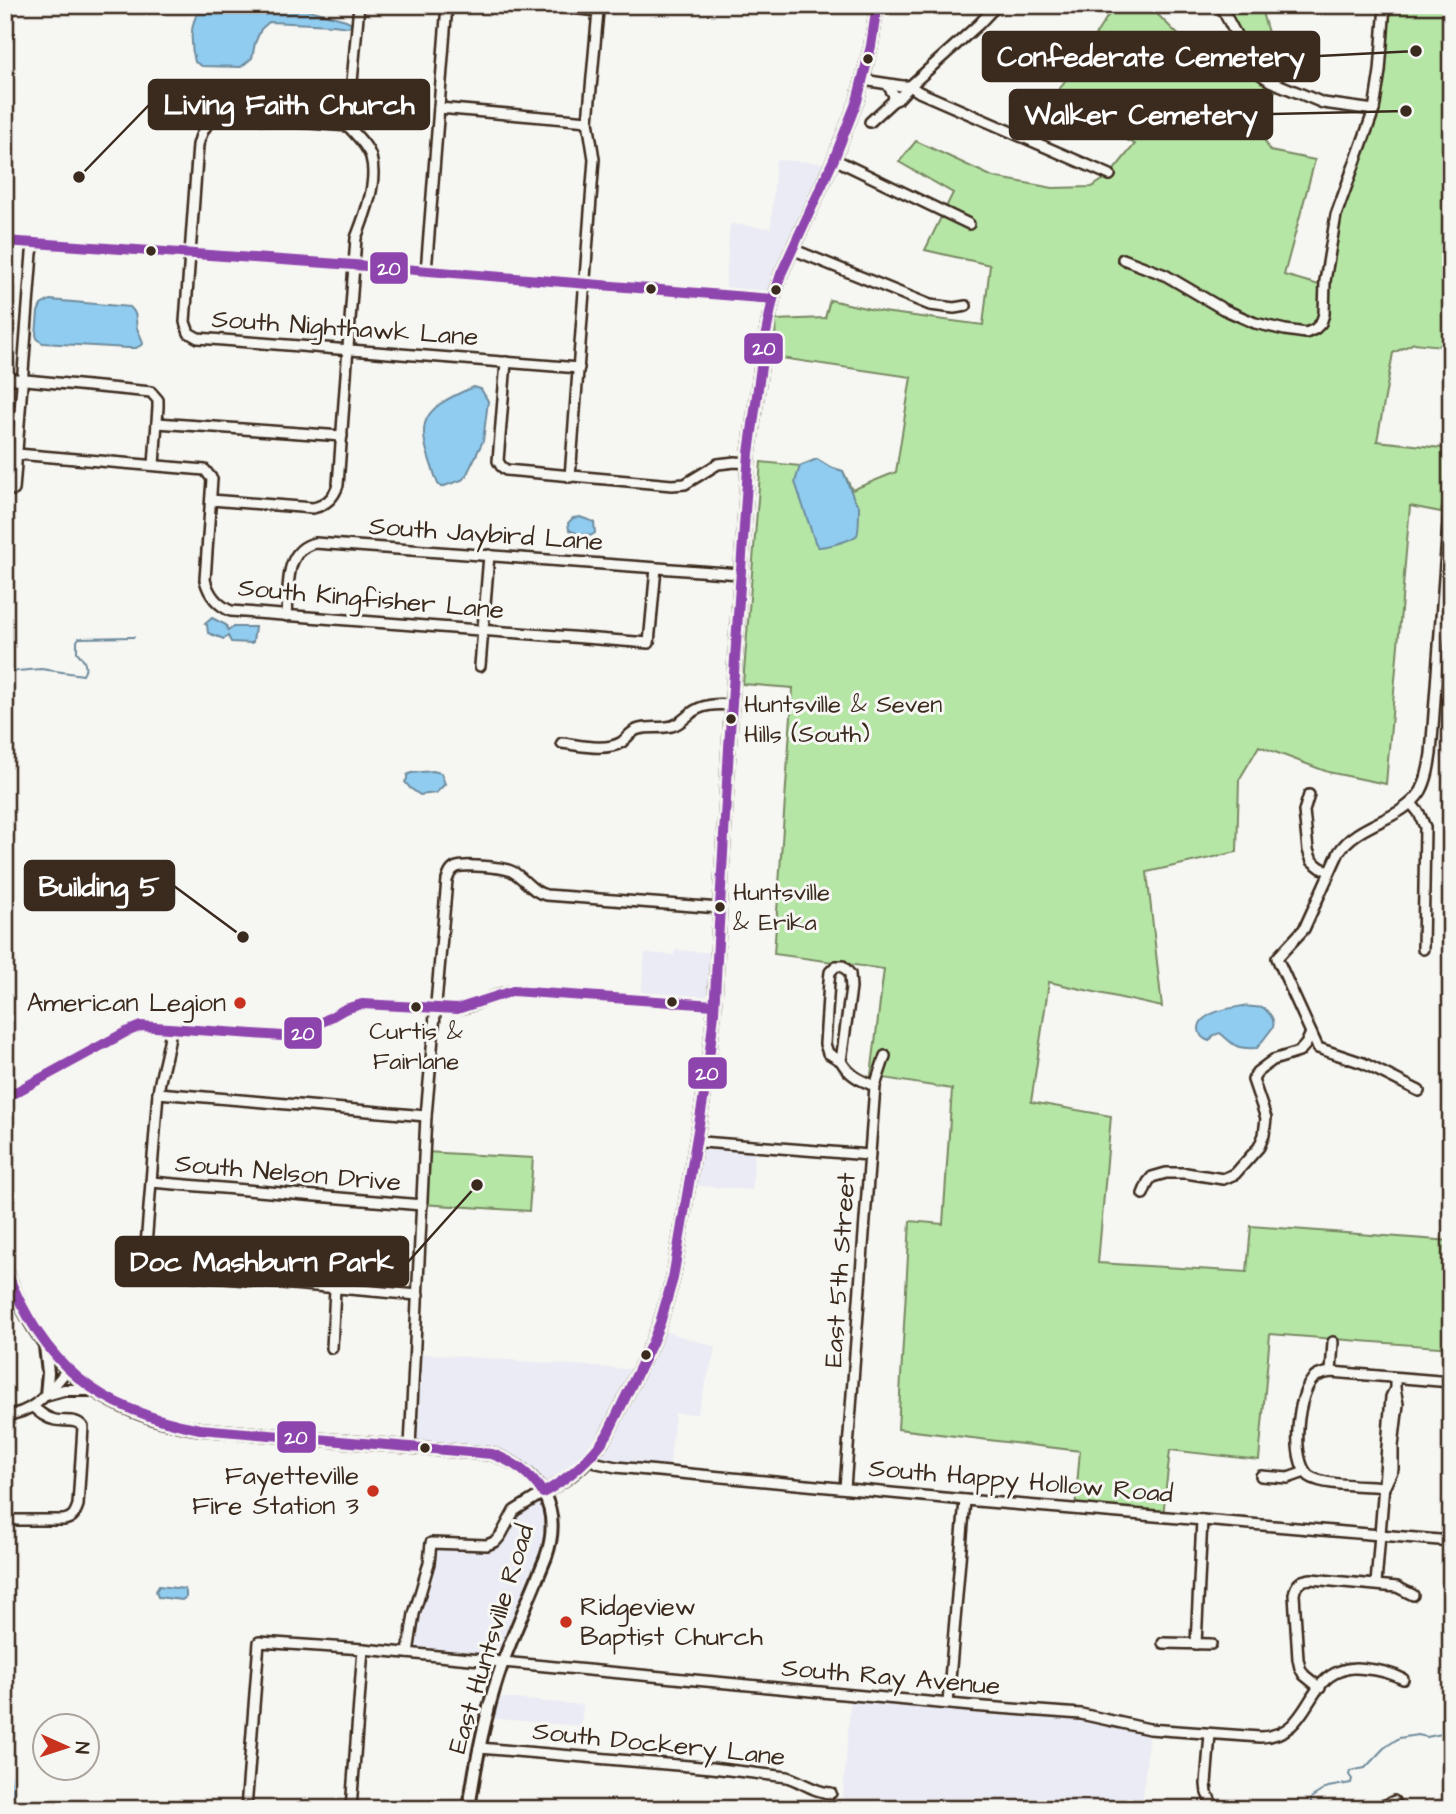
<svg xmlns="http://www.w3.org/2000/svg" width="1456" height="1814" viewBox="0 0 1456 1814" font-family="'Architects Daughter',sans-serif">
	<rect width="100%" height="100%" fill="#f6f6f2"/>
	<filter id="ink" filterUnits="userSpaceOnUse"><feTurbulence type="fractalNoise" baseFrequency=".0143" numOctaves="2"/><feDisplacementMap in="SourceGraphic" scale="14" xChannelSelector="R" yChannelSelector="G"/><feConvolveMatrix kernelMatrix="1 2 1 2 8 2 1 2 1" color-interpolation-filters="sRGB"/></filter>
	<g filter="url(#ink)">
		<!-- built -->
		<g fill="#eaebf4">
			<polygon points="776,160 825,163 829,169 773,299 725,295 730,224 771,228"/>
			<polygon points="675,950 715,953 712,1003 641,998 645,953 674,955"/>
			<polygon points="697,1144 755,1146 752,1190 689,1185"/>
			<polygon points="657,1329 716,1347 697,1414 675,1413 669,1472 590,1458 543,1493 551,1540 503,1663 408,1653 431,1543 487,1545 510,1517 543,1493 507,1460 410,1447 415,1353 638,1370"/>
			<polygon points="851,1695 1081,1714 1149,1729 1142,1809 842,1809"/>
			<polygon points="492,1697 583,1705 581,1726 487,1718"/>
		</g>
		<!-- green -->
		<g fill="#b6e6a6" stroke="#788862" stroke-width="2">
			<polygon points="1115,5 1148,5 1210,66 1236,35 1220,5 1265,5 1263,16 1272,46 1294,67 1254,119 1270,151 1315,160 1284,275 1319,285 1325,280 1336,215 1374,110 1385,5 1451,5 1451,347 1414,343 1393,353 1377,441 1451,449 1451,468 1441,512 1410,506 1386,784 1328,772 1259,746 1239,780 1237,852 1147,872 1162,1007 1049,982 1031,1102 1111,1116 1098,1263 1247,1272 1251,1226 1451,1241 1451,1348 1270,1334 1259,1460 1170,1450 1163,1516 1075,1509 1080,1451 898,1429 910,1221 943,1224 952,1089 871,1076 884,969 774,954 793,688 743,684 761,462 800,466 817,459 830,467 843,471 852,490 896,472 911,377 774,357 776,320 825,318 830,300 883,312 983,325 990,265 925,250 953,193 899,162 916,141 993,177 1053,188 1092,187 1110,175 1135,144 1051,102"/>
			<polygon points="425,1152 533,1158 529,1211 422,1204"/>
		</g>
		<!-- water -->
		<g fill="#90ccf0" stroke="#6e8b9c" stroke-width="2">
			<path d="M246,5H291L346,20L350,22L351,25L348,27L333,25L269,22L261,29L255,43L252,58L241,67L202,66L195,62C191,48 189,23 199,12H225Z"/>
			<path d="M50,300L130,307C138,314 135,319 137,328C139,334 142,337 143,344L136,348H128L43,343L38,340L36,335L38,312L41,305Z"/>
			<path d="M474,387L481,389L488,401L483,441L466,476L462,480L441,487L438,484C418,428 411,412 474,387Z"/>
			<path d="M817,459L830,467L843,471L854,499L859,506C859,511 859,532 857,535C851,541 826,547 818,547L815,542L795,482L800,466Z"/>
			<polygon points="580,517 594,522 595,533 590,536 587,534 581,535 569,530 568,523 573,518"/>
			<polygon points="212,618 226,625 228,631 233,627 255,627 253,642 251,643 231,642 228,636 224,639 208,633 207,625 205,624"/>
			<polygon points="433,771 441,773 445,784 436,793 420,795 410,788 405,782 407,779 407,775 411,773"/>
			<path d="M1243,1006L1264,1008C1270,1014 1275,1019 1273,1027L1257,1048C1234,1049 1236,1046 1220,1033L1214,1035L1209,1041C1203,1039 1199,1036 1199,1028C1200,1012 1231,1008 1243,1006Z"/>
			<polygon points="159,1586 184,1589 186,1592 186,1597 182,1600 158,1597 156,1591"/>
		</g>
		<g fill="none" stroke-linecap="round" stroke-linejoin="round">
			<!-- stream -->
			<g stroke="#6e8b9c" stroke-width="2">
				<path d="M5,672L41,669L83,675C89,666 83,659 77,652V641L79,638L134,637"/>
				<polyline points="1311,1809 1311,1799 1312,1797 1328,1787 1351,1783 1352,1779 1349,1775 1350,1771 1365,1768 1384,1748 1399,1738 1418,1735 1427,1737 1451,1732"/>
			</g>
			<!-- river -->
			<polyline stroke="#90ccf0" stroke-width="12" points="5,1776 10,1809"/>
			<defs>
				<g id="minor">
					<polyline points="543,5 598,11 588,121 594,159 570,477"/>
					<polyline points="1220,5 1255,70 1270,81 1323,103 1374,110"/>
					<polyline points="863,80 902,86 910,86 979,24 997,5"/>
					<polyline points="893,101 898,99 910,86 919,92 1110,175"/>
					<polyline points="439,108 588,121"/>
					<polyline points="870,122 893,101 894,95 887,84"/>
					<path d="M348,126L272,120L227,113C210,115 202,129 198,145L185,322L189,333L198,338L579,368"/>
					<polyline points="834,159 969,224"/>
					<polyline points="5,241 354,265 773,299"/>
					<polyline points="792,249 930,305 954,308 966,306"/>
					<polyline points="1123,259 1165,275 1223,309 1255,323 1285,330 1306,333 1315,329 1321,323 1324,314 1325,281 1336,215 1374,110 1380,71 1385,5"/>
					<polyline points="426,272 447,5"/>
					<polyline points="506,362 498,461 501,466 506,470 672,485 685,484 718,464 735,462 748,463"/>
					<polyline points="5,378 151,392 158,400 158,407 154,465"/>
					<polyline points="157,423 342,436"/>
					<path d="M17,454L205,470L212,479L205,580C209,595 217,605 231,611L649,643L656,568"/>
					<polyline points="14,490 32,253 35,243"/>
					<path d="M211,500L313,508C326,505 334,498 338,485L356,238C365,215 378,182 371,157C367,145 356,135 348,126L359,5"/>
					<path d="M287,616C289,590 283,550 315,543L740,574"/>
					<polyline points="480,666 489,555"/>
					<path d="M562,743C579,745 606,752 622,742C628,737 631,731 639,729C650,726 661,729 672,726C679,724 684,719 690,714C701,704 717,704 731,705"/>
					<polyline points="1309,795 1304,811 1308,850 1312,861 1321,868 1330,871"/>
					<polyline points="1411,803 1419,813 1425,827 1423,949"/>
					<path d="M171,1028C169,1050 161,1071 158,1093L144,1271L418,1295"/>
					<path d="M841,1061L828,1053L825,1044L829,981L830,972L836,966H843L850,974L851,988L841,1061C849,1075 859,1080 875,1086"/>
					<path d="M1419,1091L1363,1063L1318,1048L1277,958L1304,929L1339,852C1358,822 1402,821 1421,791C1427,780 1429,767 1431,754L1451,483"/>
					<polyline points="158,1093 426,1116"/>
					<path d="M5,1098L126,1032L141,1026L283,1036L303,1033L345,1009L362,1004L457,1009C477,1007 493,993 513,991L714,1005"/>
					<polyline points="697,1144 702,1142 869,1155"/>
					<polyline points="151,1182 422,1205"/>
					<polyline points="1143,1194 1148,1182 1152,1177 1166,1173 1186,1173 1223,1179 1235,1174 1259,1147 1264,1135 1266,1118 1253,1080 1257,1072 1273,1060 1299,1052 1306,1044 1311,1033"/>
					<polyline points="332,1348 335,1289"/>
					<polyline points="1331,1372 1333,1342"/>
					<path d="M5,1415C35,1414 50,1390 68,1369"/>
					<path d="M410,1447L426,1116L447,880C449,874 451,869 457,867C465,864 506,867 513,872C525,879 532,892 546,895L720,908"/>
					<polyline points="590,1458 597,1463 616,1467 965,1500 1451,1541"/>
					<polyline points="1261,1476 1288,1478 1305,1472"/>
					<polyline points="1385,1486 1393,1469 1393,1446 1398,1404 1395,1389"/>
					<path d="M1384,1487C1366,1485 1323,1486 1309,1476C1290,1461 1297,1391 1315,1377C1320,1374 1325,1373 1331,1372L1451,1382"/>
					<polyline points="845,1488 875,1086 885,1056"/>
					<path d="M5,1520H64C73,1518 75,1514 78,1505L83,1427C76,1418 65,1422 55,1420C46,1418 40,1413 33,1407"/>
					<polyline points="1376,1584 1391,1397 1395,1389 1395,1378"/>
					<polyline points="1163,1643 1211,1644"/>
					<polyline points="1196,1644 1202,1520"/>
					<polyline points="408,1653 414,1614 429,1563 431,1543 487,1545 496,1541 501,1535 514,1511 543,1493"/>
					<path d="M1320,1688L1304,1675L1300,1668L1298,1659L1294,1594C1296,1584 1300,1580 1311,1579L1397,1587L1413,1595"/>
					<polyline points="948,1703 965,1500"/>
					<polyline points="1210,1734 1206,1784 1207,1793 1214,1809"/>
					<path d="M479,1748L712,1768L787,1777C803,1782 814,1792 831,1793"/>
					<path d="M246,1809L259,1642L363,1649L971,1706L1081,1714L1149,1729L1260,1737C1309,1736 1305,1683 1340,1671C1349,1667 1358,1668 1367,1669C1381,1670 1391,1673 1403,1679"/>
					<polyline points="351,1809 363,1649"/>
					<polyline points="1377,1809 1394,1801"/>
				</g>
				<g id="major">
					<polyline points="5,18 6,5"/>
					<path d="M5,1267C15,1294 27,1320 44,1343C80,1393 140,1420 200,1429L492,1454C540,1471 563,1508 546,1557C532,1592 516,1627 503,1662C486,1709 476,1759 469,1809"/>
					<polyline points="45,1346 48,1373 46,1395 64,1390 93,1390"/>
					<path d="M543,1493C571,1477 589,1463 607,1435L652,1343L660,1323L673,1278L707,1077L714,1013L729,747L749,453L765,338L773,299L781,274L834,159L857,101L871,46L877,5"/>
				</g>
			</defs>
			<!-- minor casing -->
			<use href="#minor" stroke="#3b2a1e" stroke-width="14"/>
			<!-- major casing -->
			<use href="#major" stroke="#3b2a1e" stroke-width="16"/>
			<!-- minor -->
			<use href="#minor" stroke="#f6f6f2" stroke-width="9"/>
			<!-- major -->
			<use href="#major" stroke="#f6f6f2" stroke-width="10"/>
			<defs>
				<g id="bus-1">
					<polyline points="5,241 354,265 773,299"/>
					<polyline points="5,1098 126,1032 141,1026 283,1036 303,1033 345,1009 362,1004 457,1009 513,991 714,1005"/>
					<path d="M5,1268C43,1365 97,1410 200,1429L492,1454C514,1462 530,1473 543,1493C569,1478 590,1460 607,1435L652,1343L660,1323L673,1278L707,1077L714,1013L729,747L749,453L765,338L773,299L781,274L834,159L857,101L871,46L877,5"/>
				</g>
			</defs>
			<!-- bus-1 casing -->
			<use href="#bus-1" stroke="#f6f6f2" stroke-width="16"/>
			<!-- bus-1 -->
			<use href="#bus-1" stroke="#8e44ad" stroke-width="10"/>
		</g>
	</g>
	<!-- markers -->
	<g fill="#3b2a1e" stroke="#f6f6f2" stroke-width="2.5">
		<circle cx="868" cy="59" r="6"/>
		<circle cx="151" cy="251" r="6"/>
		<circle cx="651" cy="289" r="6"/>
		<circle cx="776" cy="290" r="6"/>
		<circle cx="731" cy="719" r="6"/>
		<circle cx="720" cy="907" r="6"/>
		<circle cx="672" cy="1002" r="6"/>
		<circle cx="416" cy="1007" r="6"/>
		<circle cx="646" cy="1355" r="6"/>
		<circle cx="425" cy="1448" r="6"/>
	</g>
	<g fill="#c8321e" stroke="#f6f6f2" stroke-width="2.5">
		<circle cx="240" cy="1003" r="7"/>
		<circle cx="373" cy="1491" r="7"/>
		<circle cx="566" cy="1622" r="7"/>
	</g>
	<g text-anchor="middle" dominant-baseline="central" stroke-width="6" stroke-linejoin="round" paint-order="stroke">
		<!-- bus labels -->
		<g font-size="24" fill="#3b2a1e" stroke="#f6f6f2" text-anchor="start">
			<text x="744" y="705">Huntsville &amp; Seven<tspan x="744" dy="30">Hills (South)</tspan></text>
			<text x="733" y="893">Huntsville<tspan x="733" dy="30">&amp; Erika</tspan></text>
			<text x="416" y="1032" text-anchor="middle">Curtis &amp;<tspan x="416" dy="30">Fairlane</tspan></text>
		</g>
		<!-- street labels -->
		<g font-size="26" fill="#3b2a1e" stroke="#f6f6f2">
			<text transform="translate(345 328) rotate(4)">South Nighthawk Lane</text>
			<text transform="translate(486 534) rotate(4)">South Jaybird Lane</text>
			<text transform="translate(371 599) rotate(5)">South Kingfisher Lane</text>
			<text transform="translate(288 1173) rotate(5)">South Nelson Drive</text>
			<text transform="translate(840 1270) rotate(-86)">East 5th Street</text>
			<text transform="translate(1021 1481) rotate(5)">South Happy Hollow Road</text>
			<text transform="translate(491 1639) rotate(-73)">East Huntsville Road</text>
			<text transform="translate(891 1677) rotate(5)">South Ray Avenue</text>
			<text transform="translate(659 1744) rotate(6)">South Dockery Lane</text>
		</g>
		<!-- poi labels -->
		<g font-size="26" fill="#3b2a1e" stroke="#f6f6f2" text-anchor="end">
			<text x="226" y="1003">American Legion</text>
			<text x="359" y="1476">Fayetteville<tspan x="359" dy="30">Fire Station 3</tspan></text>
			<text x="580" y="1607" text-anchor="start">Ridgeview<tspan x="580" dy="30">Baptist Church</tspan></text>
		</g>
	</g>
	<!-- callouts -->
	<path fill="none" stroke="#3b2a1e" stroke-width="2.5" d="M1416 51L1319 56M79 177L149 105M1406 111L1272 114M243 937L174 886M477 1185L408 1262"/>
	<g fill="#3b2a1e" stroke="#f6f6f2" stroke-width="2.5">
		<circle cx="1416" cy="51" r="7"/>
		<circle cx="79" cy="177" r="7"/>
		<circle cx="1406" cy="111" r="7"/>
		<circle cx="243" cy="937" r="7"/>
		<circle cx="477" cy="1185" r="7"/>
	</g>
	<g fill="#3b2a1e" stroke="#3b2a1e" stroke-width="2.5">
		<rect x="983" y="32" width="336" height="49" rx="7"/>
		<rect x="149" y="80" width="280" height="49" rx="7"/>
		<rect x="1010" y="90" width="262" height="49" rx="7"/>
		<rect x="25" y="861" width="149" height="49" rx="7"/>
		<rect x="116" y="1237" width="292" height="49" rx="7"/>
	</g>
	<g font-size="28" text-anchor="middle" font-weight="bold" fill="#fff">
		<text x="1151" y="66">Confederate Cemetery</text>
		<text x="289" y="114">Living Faith Church</text>
		<text x="1141" y="124">Walker Cemetery</text>
		<text x="99" y="896">Building 5</text>
		<text x="262" y="1271">Doc Mashburn Park</text>
	</g>
	<g stroke="#f6f6f2" stroke-width="2.5">
		<rect x="369" y="251" width="40" height="34" rx="7" fill="#8e44ad"/>
		<rect x="743" y="332" width="41" height="33" rx="7" fill="#8e44ad"/>
		<rect x="283" y="1016" width="40" height="34" rx="7" fill="#8e44ad"/>
		<rect x="687" y="1056" width="41" height="34" rx="7" fill="#8e44ad"/>
		<rect x="276" y="1420" width="41" height="34" rx="7" fill="#8e44ad"/>
	</g>
	<g font-size="19" text-anchor="middle" font-weight="bold" fill="#fff">
		<text x="389" y="275">20</text>
		<text x="764" y="355">20</text>
		<text x="303" y="1040">20</text>
		<text x="707" y="1080">20</text>
		<text x="296" y="1444">20</text>
	</g>
	<!-- margin -->
	<rect width="1456" height="1814" fill="none" stroke="#f6f6f2" stroke-width="28"/>
	<rect x="14" y="14" width="1428" height="1786" fill="none" stroke="#3b2a1e" stroke-width="2.5" filter="url(#ink)"/>
	<!-- north arrow -->
	<g transform="translate(66 1747) rotate(93)"><circle r="33" fill="#f6f6f2" stroke="#aba49d" stroke-width="2"/>
	<path d="M0-5L12 26L0 18L-12 26Z" fill="#c8321e"/>
	<text y="-10" font-size="19" font-weight="bold" text-anchor="middle" fill="#3b2a1e">N</text>
	</g>
</svg>
